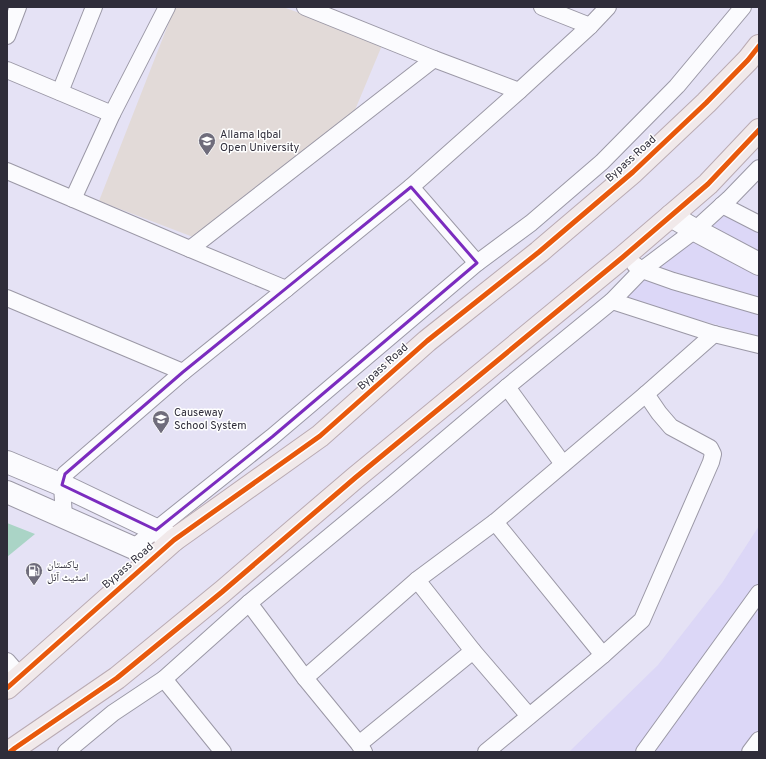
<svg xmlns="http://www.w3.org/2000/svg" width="766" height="759" viewBox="0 0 766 759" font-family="Overpass,'Noto Naskh Arabic',sans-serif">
	<rect width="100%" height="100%" fill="#e5e2f5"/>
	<!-- built -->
	<g fill="#dcd7f7">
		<polygon points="716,212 759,232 759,336 620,299"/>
		<polygon points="759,526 759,752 569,752 658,665 722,583"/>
	</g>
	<!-- education -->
	<polygon fill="#e2dad8" points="175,7 283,7 383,43 355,110 193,237 99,201"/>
	<!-- green -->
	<polygon fill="#aad4c6" points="7,523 35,534 7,557"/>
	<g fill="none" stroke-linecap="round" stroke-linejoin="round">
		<defs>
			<g id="street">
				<polyline points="305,7 434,59 519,91"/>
				<polyline points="542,7 590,26"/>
				<polyline points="7,36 18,7"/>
				<polyline points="7,70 112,114"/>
				<polyline points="60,92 94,7"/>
				<polyline points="7,171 73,199 112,114 167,7"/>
				<polyline points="411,187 477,263"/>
				<polyline points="73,199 190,249 286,289"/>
				<polyline points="722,205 759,224"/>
				<polyline points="190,249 434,59"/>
				<polyline points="635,265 642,270 673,281 759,306"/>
				<polyline points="7,298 183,372 286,289 411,187 519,91 590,26 608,7"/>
				<polyline points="612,301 714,334 759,345"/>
				<polyline points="507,387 563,464"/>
				<polyline points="64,517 62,485 65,474 183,372"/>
				<polyline points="495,522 603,655"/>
				<polyline points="133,548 272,437 477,263 531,223 602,162 677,86 743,7"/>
				<polyline points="417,580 473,651 529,716"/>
				<polyline points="249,603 305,678 359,744 364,752"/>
				<polyline points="7,661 20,676"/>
				<polyline points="305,678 417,580 495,522 646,394 714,334"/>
				<polyline points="164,679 223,752"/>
				<polyline points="359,744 473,651"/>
				<polyline points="66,752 113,713 164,679 249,603 388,488 507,387 612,301 642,270 695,230 729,199 759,168"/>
				<polyline points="486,752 591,665 603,655 642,620 711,462 713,454 710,448 671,427 659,413 646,394"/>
				<polyline points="644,752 759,593"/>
				<polyline points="750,752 759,740"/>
			</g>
			<g id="secondary">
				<polyline points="671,216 695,230 759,264"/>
				<polyline points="7,462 62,485 156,530 174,540"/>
				<polyline points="7,492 154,557"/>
			</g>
			<g id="primary">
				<polyline points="7,688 174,540 320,436 427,341 539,252 633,172 706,103 748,60 759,46"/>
				<polyline points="10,752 15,748 117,678 222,592 355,478 623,257 708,184 759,130"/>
			</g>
		</defs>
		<!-- street casing -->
		<use href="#street" stroke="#9b98a6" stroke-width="18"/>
		<!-- secondary casing -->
		<use href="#secondary" stroke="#9b98a6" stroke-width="24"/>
		<!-- primary casing -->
		<use href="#primary" stroke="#baabb3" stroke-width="24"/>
		<!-- street -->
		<use href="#street" stroke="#fbfbfe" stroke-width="16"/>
		<!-- secondary -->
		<use href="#secondary" stroke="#fbfbfe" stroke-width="22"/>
		<!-- primary -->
		<use href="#primary" stroke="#f1e9ea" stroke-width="22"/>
		<defs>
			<g id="cycleway">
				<polyline points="7,688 174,540 320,436 427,341 539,252 633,172 706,103 748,60 759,46"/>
				<polyline points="10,752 15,748 117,678 222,592 355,478 623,257 708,184 759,130"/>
			</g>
		</defs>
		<!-- cycleway casing -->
		<use href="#cycleway" stroke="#fff" stroke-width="8"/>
		<!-- cycleway -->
		<use href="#cycleway" stroke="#e8590c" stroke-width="5"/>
	</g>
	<!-- marked area -->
	<path fill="none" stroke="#7b2cbf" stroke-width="3" stroke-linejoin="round" d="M411,187L477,263L272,437L156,530L62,485L65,474L183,372Z"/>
	<!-- icons -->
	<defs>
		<symbol id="university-pin" viewBox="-11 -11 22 30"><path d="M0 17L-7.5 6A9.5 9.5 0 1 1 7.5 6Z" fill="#6f6c7b" stroke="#fff"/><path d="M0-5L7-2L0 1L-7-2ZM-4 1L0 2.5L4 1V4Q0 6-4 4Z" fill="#fff"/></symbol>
		<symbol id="school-pin" viewBox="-11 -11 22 30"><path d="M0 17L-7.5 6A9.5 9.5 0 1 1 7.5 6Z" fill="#6f6c7b" stroke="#fff"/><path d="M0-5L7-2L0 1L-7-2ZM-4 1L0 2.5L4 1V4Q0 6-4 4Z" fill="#fff"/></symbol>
		<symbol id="fuel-pin" viewBox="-11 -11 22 30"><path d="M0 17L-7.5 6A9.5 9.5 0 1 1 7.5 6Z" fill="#6f6c7b" stroke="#fff"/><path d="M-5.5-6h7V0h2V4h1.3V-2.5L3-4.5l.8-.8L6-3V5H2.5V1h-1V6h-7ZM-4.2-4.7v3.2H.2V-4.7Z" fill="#fff"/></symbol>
	</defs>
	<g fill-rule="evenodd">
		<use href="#university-pin" x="197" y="131" width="20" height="27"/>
		<use href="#school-pin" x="151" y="409" width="20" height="27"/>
		<use href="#fuel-pin" x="24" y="561" width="20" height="27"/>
	</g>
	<g text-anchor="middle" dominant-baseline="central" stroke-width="3" stroke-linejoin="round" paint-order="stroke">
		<!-- poi labels -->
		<g font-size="11" fill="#2f2d3a" stroke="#fff" text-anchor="start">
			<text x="220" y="135">Allama Iqbal<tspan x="220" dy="13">Open University</tspan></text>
			<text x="174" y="413">Causeway<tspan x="174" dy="13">School System</tspan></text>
			<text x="47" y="565">پاکستان<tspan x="47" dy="13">اسٹیٹ آئل</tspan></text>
		</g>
		<!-- street labels -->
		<g font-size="11" fill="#2f2d3a" stroke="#fff">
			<text transform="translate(631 159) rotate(-42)">Bypass Road</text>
			<text transform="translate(383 367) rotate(-42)">Bypass Road</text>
			<text transform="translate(128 566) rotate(-41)">Bypass Road</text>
		</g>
	</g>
	<!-- border -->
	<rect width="766" height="759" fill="none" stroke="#2f2d3a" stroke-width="16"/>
</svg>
